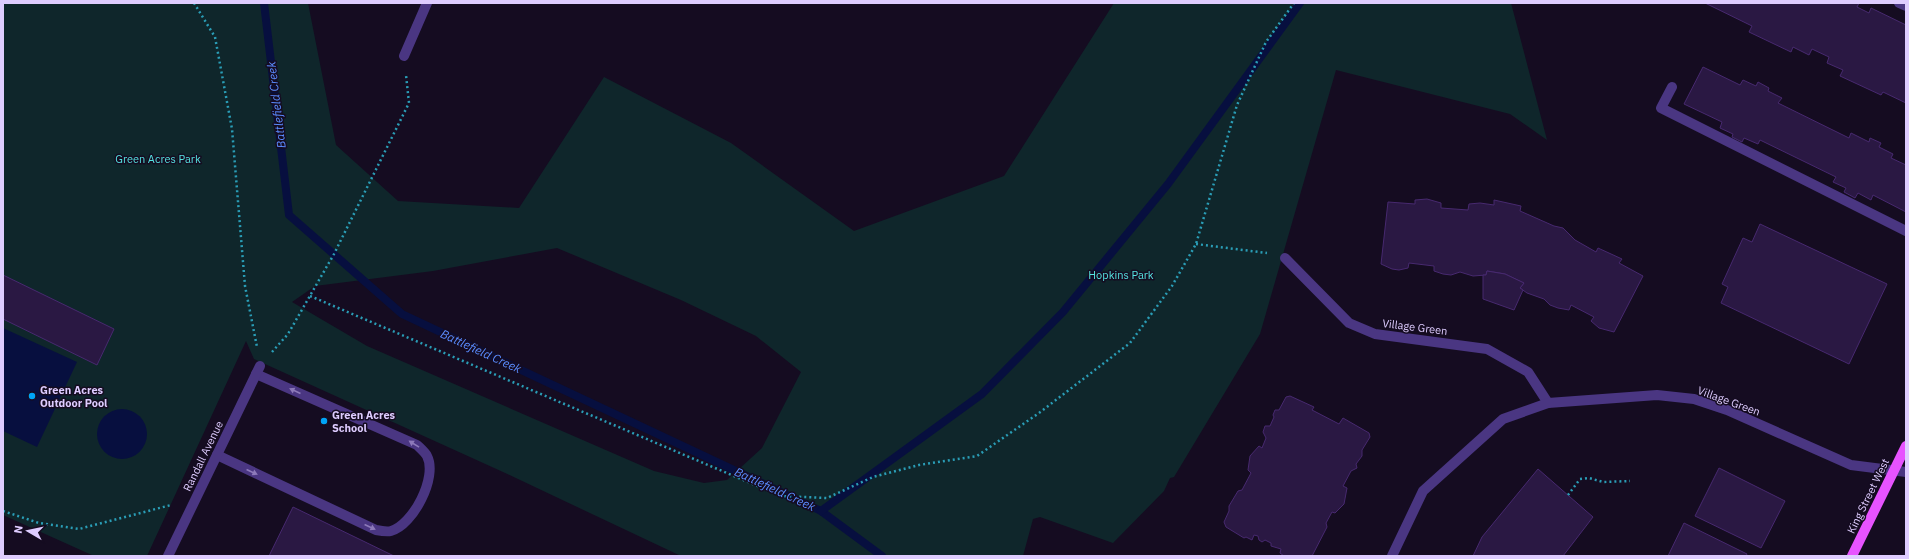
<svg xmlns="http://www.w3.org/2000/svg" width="1909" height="559" viewBox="0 0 1909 559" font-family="'IBM Plex Sans',sans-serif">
	<rect width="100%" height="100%" fill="#150c21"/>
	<!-- green -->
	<path fill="#0f262b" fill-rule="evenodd" d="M3,3H308L336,145L398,201L519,208L604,77L731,143L854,231L1004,176L1114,3H1511L1547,140L1510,114L1336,70L1260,334L1174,477L1170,478L1164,491L1113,543L1040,517L1033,519L1023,556H681L503,472L254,359L246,341L147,556H94L3,515ZM557,248L681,300L756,336L801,372L762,448L727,480L704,483L654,471L367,346L292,302L315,286L433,271Z"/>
	<!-- water -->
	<g fill="#070f3f">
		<polygon points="3,328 77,362 37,447 3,431"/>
		<circle cx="122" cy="434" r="25"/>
	</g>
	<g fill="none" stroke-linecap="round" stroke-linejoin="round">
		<!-- stream -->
		<g stroke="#070f3f" stroke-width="8">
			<polyline points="264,3 289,215 402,314 821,511 882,556"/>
			<polyline points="821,511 982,394 1063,312 1168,184 1300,3"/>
		</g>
	</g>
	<!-- building -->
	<g fill="#2a1843" stroke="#47296f">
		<polygon points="1705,3 1859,3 1857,7 1869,13 1871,8 1906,25 1906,103 1883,92 1881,95 1840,76 1843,70 1827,63 1829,57 1812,49 1809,55 1793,47 1791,52 1749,32 1752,26"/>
		<polygon points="1703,67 1740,85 1743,80 1756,86 1758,82 1769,88 1768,91 1782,98 1778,103 1849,138 1851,133 1869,142 1870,138 1881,143 1879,147 1893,154 1891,158 1906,165 1906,212 1873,195 1871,200 1858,193 1855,198 1844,192 1846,188 1833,182 1836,177 1760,140 1758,144 1744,138 1742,142 1732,137 1733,134 1720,128 1722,122 1684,104"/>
		<polygon points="1427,199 1441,203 1441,208 1468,210 1469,204 1480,203 1494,205 1494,200 1521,206 1520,211 1554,226 1563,228 1575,240 1596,252 1598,248 1622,259 1619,263 1643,276 1614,332 1599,328 1591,321 1594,317 1571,305 1569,310 1558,308 1550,305 1544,299 1527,293 1520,288 1524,283 1505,274 1487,271 1486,275 1473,276 1460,272 1451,275 1443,274 1434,271 1434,266 1409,263 1408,268 1399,270 1392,269 1381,264 1388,202 1415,204 1415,200"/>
		<polygon points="1760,224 1887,284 1849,364 1721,303 1728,287 1722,284 1743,238 1752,242"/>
		<polygon points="1487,271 1505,274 1524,283 1520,288 1523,290 1514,310 1483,299 1483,275 1486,275"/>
		<polygon points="3,275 114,329 97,365 3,319"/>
		<polygon points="1290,396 1314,407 1312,410 1339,424 1343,418 1369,433 1370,437 1362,450 1362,456 1356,464 1357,468 1351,471 1343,486 1347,488 1344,504 1335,513 1332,512 1326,523 1327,527 1312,556 1284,556 1280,553 1281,549 1271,546 1271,543 1265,540 1262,542 1259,540 1258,536 1254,535 1252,540 1246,537 1244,538 1226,527 1224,522 1229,511 1229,506 1238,491 1242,490 1251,473 1248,470 1250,456 1259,446 1262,448 1266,438 1263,432 1265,426 1270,426 1274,417 1273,415 1275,410 1279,410 1286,397"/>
		<polygon points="1719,468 1785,501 1761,548 1695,516"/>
		<polygon points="1538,469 1593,517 1563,556 1473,556 1482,537"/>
		<polygon points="293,507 394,556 269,556"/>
		<polygon points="1684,523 1747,554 1746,556 1668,556"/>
	</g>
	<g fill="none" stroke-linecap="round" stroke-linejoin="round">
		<!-- path -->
		<g stroke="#2a9db6" stroke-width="2.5" stroke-dasharray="2 3" stroke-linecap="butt">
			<polyline points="194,3 215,37 232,129 245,286 257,347"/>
			<polyline points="1196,244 1267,253"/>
			<polyline points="310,296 781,496 827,498 873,477 919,465 977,456 1039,413 1130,343 1172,286 1196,244 1237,105 1266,42 1294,3"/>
			<polyline points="272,352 288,334 334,254 409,103 406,75"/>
			<polyline points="1568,495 1580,479 1589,478 1603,482 1630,481"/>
			<polyline points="3,511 39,523 79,529 171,505"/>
		</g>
		<!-- minor -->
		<g stroke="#4a3682" stroke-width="10">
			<polyline points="1899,3 1906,6"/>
			<polyline points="404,56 427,3"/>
			<polyline points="1672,87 1661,108 1906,231"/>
			<polyline points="1285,258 1349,323 1375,334 1487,349 1528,372 1548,403"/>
			<path d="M217,455L376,530C381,531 387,532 391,531C413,525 438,477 427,456C425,452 420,448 417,445L256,374"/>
			<polyline points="168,556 260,366"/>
			<polyline points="1392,556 1423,491 1503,419 1548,403 1657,395 1694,399 1727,410 1851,465 1906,472"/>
		</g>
		<!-- major -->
		<polyline stroke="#e753ff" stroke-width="10" points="1852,556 1906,446"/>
	</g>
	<!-- one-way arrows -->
	<defs><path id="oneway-solid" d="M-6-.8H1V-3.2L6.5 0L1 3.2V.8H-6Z"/></defs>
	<g fill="#8d7aba">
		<use href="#oneway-solid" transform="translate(295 391) rotate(-156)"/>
		<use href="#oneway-solid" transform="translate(414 444) rotate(-148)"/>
		<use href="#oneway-solid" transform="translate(252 472) rotate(25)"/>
		<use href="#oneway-solid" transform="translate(370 527) rotate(25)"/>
	</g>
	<!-- markers -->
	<g fill="#00a4f7" stroke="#150c21" stroke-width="1.5">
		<circle cx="32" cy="396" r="4"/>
		<circle cx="324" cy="421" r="4"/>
	</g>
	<g text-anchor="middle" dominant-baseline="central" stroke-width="3" stroke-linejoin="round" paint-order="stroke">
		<!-- park labels -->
		<g font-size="11" fill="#55e3e1" stroke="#150c21">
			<text x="158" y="159">Green Acres Park</text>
			<text x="1121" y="275">Hopkins Park</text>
		</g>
		<!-- street labels -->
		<g font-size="11" fill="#deccff" stroke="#150c21">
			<text transform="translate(1415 327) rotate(7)">Village Green</text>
			<text transform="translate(1729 401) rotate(20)">Village Green</text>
			<text transform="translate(203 456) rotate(-64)">Randall Avenue</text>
			<text transform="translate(1868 496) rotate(-64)">King Street West</text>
		</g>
		<!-- poi labels -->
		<g font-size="11" font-weight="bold" fill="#deccff" stroke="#150c21" text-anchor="start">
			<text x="40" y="390">Green Acres<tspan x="40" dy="13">Outdoor Pool</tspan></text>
			<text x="332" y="415">Green Acres<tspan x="332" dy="13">School</tspan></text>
		</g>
		<!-- water labels -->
		<g font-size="12" font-style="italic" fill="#5a8cff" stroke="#150c21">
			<text transform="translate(276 105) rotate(-97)">Battlefield Creek</text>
			<text transform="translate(481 351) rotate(25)">Battlefield Creek</text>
			<text transform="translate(775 489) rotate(25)">Battlefield Creek</text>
		</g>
	</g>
	<!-- border -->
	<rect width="1909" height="559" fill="none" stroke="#deccff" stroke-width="8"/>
	<!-- north arrow -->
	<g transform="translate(28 531) rotate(279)" stroke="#150c21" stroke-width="3" paint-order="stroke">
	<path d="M0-3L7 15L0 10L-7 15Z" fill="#deccff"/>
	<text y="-6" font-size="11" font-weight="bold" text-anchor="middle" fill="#deccff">N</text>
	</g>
</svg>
